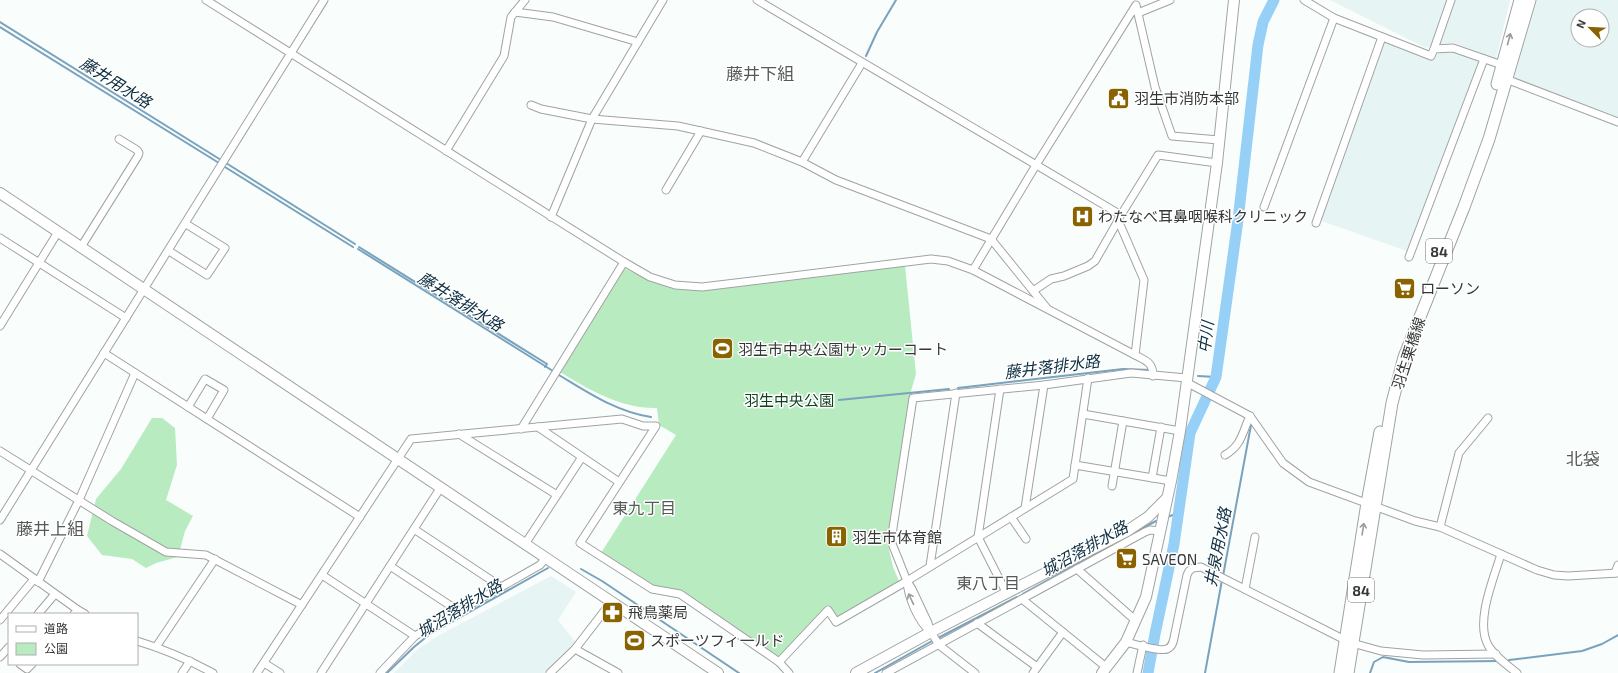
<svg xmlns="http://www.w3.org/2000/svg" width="1618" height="673" viewBox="0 0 1618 673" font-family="'Exo 2','Noto Sans JP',sans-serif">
	<rect width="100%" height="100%" fill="#f9fdfc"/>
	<!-- built -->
	<g fill="#e6f4f3" fill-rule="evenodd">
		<polygon points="1330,0 1448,0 1433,45 1426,48"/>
		<polygon points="1454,0 1510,0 1496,59 1454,43 1439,44"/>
		<path d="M1537,0H1618V118L1514,78ZM1578,16H1602V40H1578Z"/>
		<polygon points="1384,41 1433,59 1437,54 1451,51 1479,61 1407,251 1319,220"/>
		<polygon points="551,576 576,592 558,620 576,643 545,673 394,673 418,649 436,637"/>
	</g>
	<!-- green -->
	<g fill="#b9ebc1">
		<path d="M905,266L916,374L909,398L887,541L893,567L899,581L837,618L828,605L778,658L681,592L653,586L601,553L676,435L659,425L657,408C622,409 589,390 560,372L624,268L648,280L673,289L702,291Z"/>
		<polygon points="152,418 162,418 175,428 177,465 166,500 193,516 185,531 178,557 156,563 146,568 132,559 102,555 87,536 96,499 121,469"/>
	</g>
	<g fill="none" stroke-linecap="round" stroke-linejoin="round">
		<!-- stream -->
		<g stroke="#79a2bd" stroke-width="2">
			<polyline points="0,22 221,160"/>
			<polyline points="0,27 219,163"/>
			<polyline points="866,56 877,32 896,0"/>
			<polyline points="226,163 355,244"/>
			<polyline points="225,167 353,247"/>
			<polyline points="359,247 547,364 545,367"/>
			<polyline points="358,249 553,371"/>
			<path d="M559,375C589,393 617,412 651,417"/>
			<polyline points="1198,376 1216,377"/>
			<polyline points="958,388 1123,369 1150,370"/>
			<polyline points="839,400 949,389"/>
			<polyline points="1167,517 1179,513"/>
			<polyline points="1130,535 1156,521"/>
			<polyline points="581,569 602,581 739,673"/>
			<polyline points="1223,576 1251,425"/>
			<polyline points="1023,594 1121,540"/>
			<polyline points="938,638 1017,597"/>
			<polyline points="1509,660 1582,651 1602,644 1618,635"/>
			<polyline points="387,673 414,647 430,634 548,568"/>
			<polyline points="875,673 932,641"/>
			<polyline points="1205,673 1222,580"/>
			<polyline points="1370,673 1374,662 1383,657 1409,662 1499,661"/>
		</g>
		<!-- river -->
		<polyline stroke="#96d0f6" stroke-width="11" points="1148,673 1155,634 1174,544 1190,433 1216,377 1238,220 1258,45 1263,22 1274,0"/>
		<defs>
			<g id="street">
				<path d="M206,0L624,262L650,277L675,285L702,287L931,259L948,261L973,270L1135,355C1146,361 1153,362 1153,376"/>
				<polyline points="757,0 1121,215 1158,155 1217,163"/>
				<polyline points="1304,0 1334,18 1431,56 1434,49 1453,48 1502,65"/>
				<polyline points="515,12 553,17 638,42"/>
				<polyline points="1138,13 1170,0"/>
				<polyline points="1434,49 1451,0"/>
				<polyline points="1506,79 1618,122"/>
				<polyline points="531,105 541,109 592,119 678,126 754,143 802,162 836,180 991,239 1046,307"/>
				<polyline points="446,151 504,56 511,17 525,0"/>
				<polyline points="802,162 862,63"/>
				<polyline points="666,190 701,131"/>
				<polyline points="1264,207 1334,18"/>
				<polyline points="551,217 592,119 663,0"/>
				<polyline points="1118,220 1144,280 1135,355"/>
				<polyline points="1316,223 1382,37"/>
				<polyline points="0,238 126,318"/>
				<polyline points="81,247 138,156 139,153 137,150 119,139"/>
				<polyline points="169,251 207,275 225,248 186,224"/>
				<polyline points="1409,257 1484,59"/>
				<polyline points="973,270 1036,165 1136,5 1155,87 1172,136 1219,140"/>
				<polyline points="1033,291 1051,279 1064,276 1088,266 1095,261 1119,219"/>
				<polyline points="0,326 58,232"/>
				<polyline points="104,353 360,517"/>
				<polyline points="1186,382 1250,416 1283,463 1309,482 1415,521 1440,527 1537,570 1554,575 1568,576 1618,573"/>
				<polyline points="1000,389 978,537 1007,594"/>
				<polyline points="188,407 205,379 224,390 207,419"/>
				<polyline points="1083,414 1180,431"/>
				<polyline points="538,427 619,482"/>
				<polyline points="521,429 624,262"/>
				<polyline points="459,434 557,495"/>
				<polyline points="0,451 112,521 166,552 206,555 302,605"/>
				<path d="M1225,455C1242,445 1242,433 1250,416"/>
				<polyline points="1075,465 1171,481"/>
				<polyline points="1152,478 1161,427"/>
				<polyline points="1112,486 1123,421"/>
				<polyline points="1025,508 1044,385"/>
				<polyline points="1011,517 1026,539"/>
				<polyline points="0,520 324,0"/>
				<polyline points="1440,527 1459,453 1488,418"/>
				<polyline points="414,529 497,584 499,589"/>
				<polyline points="525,544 582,457"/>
				<polyline points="0,554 78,610"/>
				<path d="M1501,554C1494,578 1475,621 1488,645C1494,656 1507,665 1517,673"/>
				<polyline points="390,566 454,608 457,612"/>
				<polyline points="930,566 956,393"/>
				<polyline points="1077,569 1135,620"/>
				<polyline points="1615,573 1618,565"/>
				<polyline points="322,575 415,636"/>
				<polyline points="907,581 891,541 913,398 1044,385 1131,373 1187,378"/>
				<polyline points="38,582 79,500 135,373"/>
				<polyline points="1245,589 1255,537"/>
				<polyline points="1022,599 1145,532 1150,530 1160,531"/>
				<polyline points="38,614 55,594"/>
				<polyline points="74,614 78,610 85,614"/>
				<polyline points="0,620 34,579"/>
				<polyline points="977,623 1037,667"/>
				<path d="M931,632C918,622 908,597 907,581L912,589L928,623L931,632L939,645L975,673"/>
				<path d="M137,641C164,649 189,660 213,673"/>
				<path d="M1126,642C1134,644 1160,652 1167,649C1172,647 1173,643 1174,638L1187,575L1189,571L1193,568L1201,567L1345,640"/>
				<polyline points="1352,643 1381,651 1423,655 1496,654"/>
				<polyline points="156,647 215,559"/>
				<polyline points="575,649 618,673"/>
				<polyline points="0,657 9,647"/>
				<polyline points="779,662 828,610 836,622 907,581 1073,479 1088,378"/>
				<polyline points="264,663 280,673"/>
				<polyline points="20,664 27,669 32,664"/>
				<polyline points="182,673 190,661"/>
				<polyline points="257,673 411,439 622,419 643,426 656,426 580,543 652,589 680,594 779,662 789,673"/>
				<polyline points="321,673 441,487"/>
				<polyline points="380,673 415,636 540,565 546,558"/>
				<polyline points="550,673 575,649 612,601"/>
				<polyline points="886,673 1022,599 1106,667"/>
				<polyline points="1033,673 1063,632"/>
				<polyline points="1137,673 1143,645"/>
			</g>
			<g id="secondary">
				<polyline points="0,193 718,673"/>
				<polyline points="856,673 931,632 1127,531 1148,517 1166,499"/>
				<polyline points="1102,673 1126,642 1146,597 1171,481 1180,431 1217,163 1234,0"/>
			</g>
			<g id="primary">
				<polyline points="1497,84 1520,0"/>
				<polyline points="1340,673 1367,503 1380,432"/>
				<polyline points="1348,673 1392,403 1404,357 1464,207 1489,139 1530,0"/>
			</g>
		</defs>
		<!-- street casing -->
		<use href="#street" stroke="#9fa3a3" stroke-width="9"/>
		<!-- secondary casing -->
		<use href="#secondary" stroke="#9fa3a3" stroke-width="12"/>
		<!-- primary casing -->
		<use href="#primary" stroke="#9fa3a3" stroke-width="13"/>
		<!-- street -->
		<use href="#street" stroke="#fff" stroke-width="7"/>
		<!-- secondary -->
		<use href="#secondary" stroke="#fff" stroke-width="10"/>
		<!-- primary -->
		<use href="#primary" stroke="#fff" stroke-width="11"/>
	</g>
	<!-- one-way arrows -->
	<defs><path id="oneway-shaft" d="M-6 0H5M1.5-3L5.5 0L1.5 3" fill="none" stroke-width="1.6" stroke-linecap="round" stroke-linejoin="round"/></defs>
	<g stroke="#9a9b9b">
		<use href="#oneway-shaft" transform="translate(1509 39) rotate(-75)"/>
		<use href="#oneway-shaft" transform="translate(1363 529) rotate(-81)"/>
		<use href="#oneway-shaft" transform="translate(911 599) rotate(-115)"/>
	</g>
	<!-- icons -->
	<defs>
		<symbol id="civic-square" viewBox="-11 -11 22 22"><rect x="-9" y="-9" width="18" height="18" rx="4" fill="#886300" stroke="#fff"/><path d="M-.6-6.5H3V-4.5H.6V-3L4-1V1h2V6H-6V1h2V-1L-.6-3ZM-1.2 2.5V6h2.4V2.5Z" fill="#fff"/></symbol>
		<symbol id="hospital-square" viewBox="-11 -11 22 22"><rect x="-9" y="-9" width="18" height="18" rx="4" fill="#886300" stroke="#fff"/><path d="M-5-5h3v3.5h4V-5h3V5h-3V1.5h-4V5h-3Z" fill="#fff"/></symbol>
		<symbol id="supermarket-square" viewBox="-11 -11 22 22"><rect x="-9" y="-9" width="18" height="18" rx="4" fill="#886300" stroke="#fff"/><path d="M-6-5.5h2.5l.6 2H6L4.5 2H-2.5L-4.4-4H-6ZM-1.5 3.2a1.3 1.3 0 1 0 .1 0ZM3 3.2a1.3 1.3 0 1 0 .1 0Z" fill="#fff"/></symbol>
		<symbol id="stadium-square" viewBox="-11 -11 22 22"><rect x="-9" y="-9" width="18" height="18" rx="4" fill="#886300" stroke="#fff"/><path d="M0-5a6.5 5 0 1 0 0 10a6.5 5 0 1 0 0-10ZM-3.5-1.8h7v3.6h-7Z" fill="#fff"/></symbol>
		<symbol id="building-square" viewBox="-11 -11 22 22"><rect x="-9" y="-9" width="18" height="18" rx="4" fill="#886300" stroke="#fff"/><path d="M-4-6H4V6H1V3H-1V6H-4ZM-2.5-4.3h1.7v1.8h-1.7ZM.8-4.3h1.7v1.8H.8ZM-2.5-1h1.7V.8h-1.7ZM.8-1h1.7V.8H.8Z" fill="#fff"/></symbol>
		<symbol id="pharmacy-square" viewBox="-11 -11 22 22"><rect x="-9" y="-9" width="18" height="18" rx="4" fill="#886300" stroke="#fff"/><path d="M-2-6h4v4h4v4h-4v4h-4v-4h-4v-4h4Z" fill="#fff"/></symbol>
	</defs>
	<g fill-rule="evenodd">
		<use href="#civic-square" x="1106" y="86" width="25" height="25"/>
		<use href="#hospital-square" x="1070" y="204" width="25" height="25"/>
		<use href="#supermarket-square" x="1392" y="276" width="25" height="25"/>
		<use href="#stadium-square" x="710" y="336" width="25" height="25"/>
		<use href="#building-square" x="824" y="524" width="25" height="25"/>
		<use href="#supermarket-square" x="1114" y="546" width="25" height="25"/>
		<use href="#pharmacy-square" x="600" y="600" width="25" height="25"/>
		<use href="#stadium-square" x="622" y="628" width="25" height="25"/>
	</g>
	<g text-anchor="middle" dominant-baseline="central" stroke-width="3" stroke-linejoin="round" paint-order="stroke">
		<!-- shield labels -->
		<g fill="#fff" stroke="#727373" stroke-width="1">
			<rect x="1426" y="239" width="26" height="24" rx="3"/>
			<rect x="1348" y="578" width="26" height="24" rx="3"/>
		</g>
		<g font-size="14" font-weight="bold" fill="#363737">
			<text x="1439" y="251">84</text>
			<text x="1361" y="590">84</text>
		</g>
		<!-- poi labels -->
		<g font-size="15" fill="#363737" stroke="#fff" text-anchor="start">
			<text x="1134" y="98">羽生市消防本部</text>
			<text x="1098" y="216">わたなべ耳鼻咽喉科クリニック</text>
			<text x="1420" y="288">ローソン</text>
			<text x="738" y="349">羽生市中央公園サッカーコート</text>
			<text x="852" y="537">羽生市体育館</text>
			<text x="1142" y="559">SAVEON</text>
			<text x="628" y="612">飛鳥薬局</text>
			<text x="650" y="640">スポーツフィ一ルド</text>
		</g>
		<!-- street labels -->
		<g font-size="15" fill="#363737" stroke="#fff">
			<text transform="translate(1408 353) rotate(-72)">羽生栗橋線</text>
		</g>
		<!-- park labels -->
		<g font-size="15" fill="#10401e" stroke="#fff">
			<text x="789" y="400">羽生中央公園</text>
		</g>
		<!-- water labels -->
		<g font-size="16" font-style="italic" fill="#0e2f42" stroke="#fff">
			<text transform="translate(116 82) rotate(32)">藤井用水路</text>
			<text transform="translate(461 301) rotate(32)">藤井落排水路</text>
			<text transform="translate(1205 337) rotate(-83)">中川</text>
			<text transform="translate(1052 366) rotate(-7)">藤井落排水路</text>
			<text transform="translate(1217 547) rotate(-79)">井泉用水路</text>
			<text transform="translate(1084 548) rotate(-29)">城沼落排水路</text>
			<text transform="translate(459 608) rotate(-31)">城沼落排水路</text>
		</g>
		<!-- neighbourhood labels -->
		<g font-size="16" fill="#555958" stroke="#fff">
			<text x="644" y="507">東九丁目</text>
			<text x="988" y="582">東八丁目</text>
		</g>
		<!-- quarter labels -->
		<g font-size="17" fill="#555958" stroke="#fff">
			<text x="760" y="73">藤井下組</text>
			<text x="1583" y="458">北袋</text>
			<text x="50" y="528">藤井上組</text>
		</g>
	</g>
	<!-- legend -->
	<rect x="8" y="613" width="130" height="52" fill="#ffffff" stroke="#afafaf"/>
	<rect x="16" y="626" width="20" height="6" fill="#ffffff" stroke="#afafaf"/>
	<text x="44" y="633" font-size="12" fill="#363737">道路</text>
	<rect x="16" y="643" width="20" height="12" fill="#b9ebc1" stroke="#afafaf"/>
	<text x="44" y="653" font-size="12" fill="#363737">公園</text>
	<!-- north arrow -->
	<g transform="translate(1590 28) rotate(294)"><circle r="19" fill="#ffffff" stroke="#afafaf"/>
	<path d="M0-3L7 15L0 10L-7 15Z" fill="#886300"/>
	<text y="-6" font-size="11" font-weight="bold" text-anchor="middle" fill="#363737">N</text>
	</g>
</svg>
